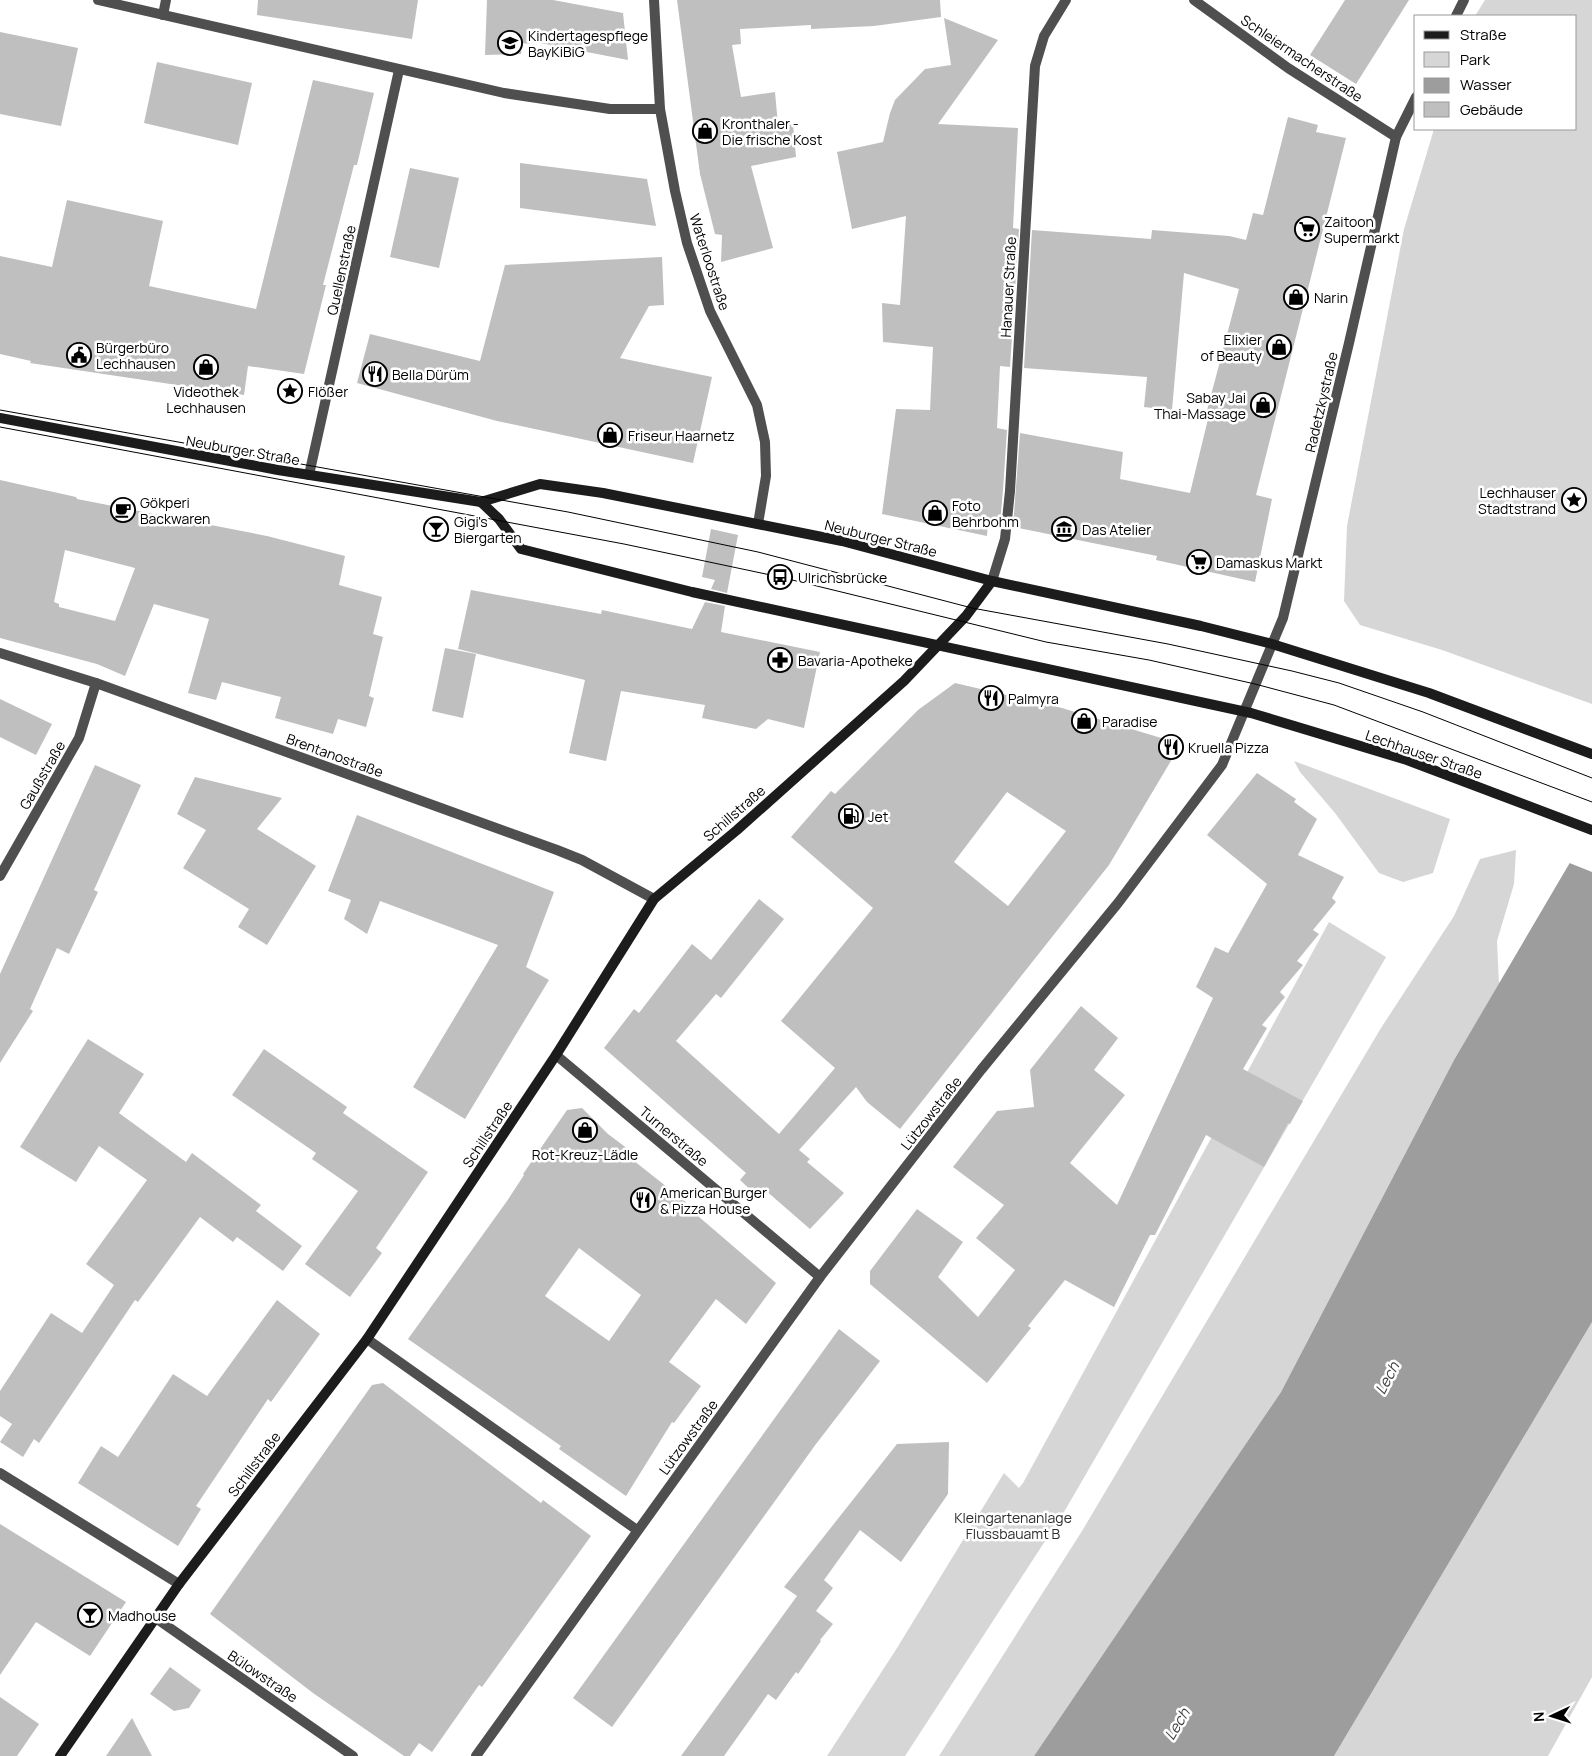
<svg xmlns="http://www.w3.org/2000/svg" width="1592" height="1756" viewBox="0 0 1592 1756" font-family="Manrope,sans-serif">
	<rect width="100%" height="100%" fill="#fff"/>
	<!-- green -->
	<g fill="#d6d6d6">
		<polygon points="1485,0 1592,0 1592,704 1442,650 1360,625 1344,601 1347,526 1404,229 1434,129 1576,129 1576,16 1475,16"/>
		<polygon points="1294,761 1450,819 1433,873 1403,882 1379,873 1335,813 1300,772"/>
		<polygon points="1516,850 1514,884 1497,941 1499,984 1454,1060 1281,1392 1034,1756 939,1756 1082,1531 1381,1028 1454,916 1480,859"/>
		<polygon points="1329,922 1386,957 1064,1512 905,1756 827,1756 897,1648 1004,1473 1019,1488 1023,1483"/>
		<polygon points="1592,1322 1592,1677 1548,1756 1334,1756"/>
	</g>
	<!-- water -->
	<polygon fill="#9d9d9d" points="1592,825 1592,1322 1334,1756 1034,1756 1281,1392 1454,1060"/>
	<!-- pier -->
	<polygon fill="#fff" points="1592,823 1592,872 1567,862"/>
	<!-- building -->
	<g fill="#bfbfbf" fill-rule="evenodd">
		<polygon points="258,0 418,0 412,39 257,15"/>
		<polygon points="487,0 553,0 623,13 628,60 530,41 530,44 522,43 521,54 485,55"/>
		<polygon points="677,0 940,0 941,17 874,26 811,29 811,25 740,29 741,44 732,45 741,97 775,92 778,125 793,124 796,157 751,166 773,248 721,262 722,235 715,234 700,174"/>
		<polygon points="1345,0 1409,0 1356,84 1310,55"/>
		<polygon points="944,18 998,40 938,124 1018,128 1013,228 1019,229 1010,367 1000,366 997,428 1007,430 1003,490 1000,524 988,521 987,536 882,514 896,409 930,410 933,347 883,342 882,303 900,305 906,216 852,229 837,152 883,142 890,113 895,100 925,69 951,65"/>
		<polygon points="0,32 78,48 61,126 0,114"/>
		<polygon points="157,62 252,83 238,145 144,123"/>
		<polygon points="313,80 374,93 357,165 354,165 323,285 326,285 304,374 248,366 244,395 30,363 31,361 0,354 0,256 52,267 67,200 163,221 149,286 256,309"/>
		<polygon points="1288,117 1318,125 1316,132 1346,138 1256,495 1272,499 1255,582 1156,560 1157,556 1013,527 1020,433 1123,452 1120,479 1190,493 1208,419 1205,418 1239,289 1184,273 1172,410 1144,407 1147,377 1024,368 1032,230 1151,239 1152,230 1229,236 1246,240 1253,213 1263,215"/>
		<polygon points="520,163 647,179 656,226 520,208"/>
		<polygon points="410,168 459,178 439,268 390,257"/>
		<polygon points="662,257 664,305 649,306 620,358 712,377 693,463 497,421 357,383 370,334 480,361 505,265"/>
		<path d="M0,480L76,497L77,499L267,536L345,556L339,585L382,597L373,634L383,637L369,696L374,698L366,727L338,719L333,734L275,718L281,697L222,682L216,700L188,693L209,619L154,604L125,676L97,664L0,638ZM65,550L135,568L115,621L59,607V604L54,602Z"/>
		<polygon points="711,529 738,535 727,593 711,589 715,580 702,577"/>
		<polygon points="471,590 601,614 602,610 692,629 705,602 725,606 721,632 820,652 804,728 768,719 756,729 702,718 705,705 621,691 606,761 569,753 585,680 458,649"/>
		<polygon points="445,648 476,654 463,718 432,711"/>
		<path d="M955,683L1062,708L1181,744L1109,865L900,1129L867,1102L856,1087L799,1150L810,1159L807,1162L844,1193L810,1229L764,1189L757,1196L740,1180L746,1173L604,1048L634,1009L639,1013L692,944L711,960L759,899L784,919L721,998L716,994L676,1041L779,1134L835,1068L781,1021L873,908L791,837L831,791L835,794L918,710ZM1007,792L1066,831L1008,906L954,862Z"/>
		<polygon points="0,699 52,724 36,755 0,737"/>
		<polygon points="95,765 141,785 94,890 98,892 69,954 57,948 30,1009 33,1011 0,1063 0,974"/>
		<polygon points="1257,773 1296,799 1294,802 1317,819 1298,855 1344,877 1332,898 1336,902 1313,930 1319,934 1297,961 1303,965 1280,992 1285,997 1262,1025 1267,1028 1243,1069 1303,1101 1290,1124 1288,1123 1264,1167 1206,1135 1155,1235 1150,1235 1114,1307 1065,1280 1028,1326 1031,1328 987,1383 870,1284 870,1271 917,1209 963,1242 938,1277 978,1317 1015,1270 976,1238 1004,1205 953,1167 997,1111 1034,1107 1030,1070 1081,1006 1118,1038 1094,1070 1125,1095 1070,1163 1117,1205 1213,998 1196,987 1215,947 1228,953 1267,884 1207,835"/>
		<polygon points="195,777 282,798 257,829 316,866 267,945 238,927 249,909 183,868 206,830 177,814"/>
		<polygon points="357,815 554,892 526,967 549,980 465,1119 413,1087 498,945 380,901 367,934 344,919 351,900 328,891"/>
		<polygon points="88,1039 144,1074 119,1113 186,1162 192,1153 261,1205 256,1211 302,1246 283,1271 237,1237 233,1242 200,1217 138,1302 135,1300 39,1443 34,1439 23,1457 0,1442 12,1424 0,1416 0,1391 51,1313 82,1333 114,1285 86,1264 147,1180 99,1146 76,1182 20,1147"/>
		<polygon points="264,1049 347,1107 343,1113 428,1172 376,1248 382,1253 350,1297 305,1264 358,1191 312,1159 316,1153 232,1095"/>
		<path d="M582,1108L608,1134L628,1149L624,1153L686,1202L684,1204L776,1283L746,1324L716,1299L669,1362L701,1386L674,1423L672,1422L626,1496L559,1449L561,1446L408,1339L507,1201L524,1175L523,1174L567,1110ZM579,1248L641,1295L609,1341L545,1296Z"/>
		<polygon points="277,1300 320,1334 271,1402 268,1399 196,1506 201,1509 178,1546 78,1483 101,1446 118,1457 173,1374 207,1396"/>
		<polygon points="839,1329 880,1361 816,1444 612,1727 573,1698"/>
		<polygon points="383,1383 541,1503 543,1500 591,1536 482,1687 479,1685 432,1752 419,1743 410,1756 404,1756 313,1693 210,1614 372,1385"/>
		<polygon points="949,1442 948,1494 901,1562 860,1530 824,1580 833,1588 816,1611 833,1624 820,1640 821,1641 798,1674 796,1672 776,1700 768,1694 724,1756 681,1756 797,1596 784,1587 897,1444"/>
		<polygon points="0,1524 126,1602 90,1656 36,1622 0,1675"/>
		<polygon points="170,1667 201,1690 189,1708 174,1711 150,1694"/>
		<polygon points="0,1697 39,1724 17,1756 0,1756"/>
		<polygon points="132,1718 152,1756 106,1756"/>
	</g>
	<g fill="none" stroke-linecap="round" stroke-linejoin="round">
		<!-- street -->
		<g stroke="#4f4f4f" stroke-width="10">
			<polyline points="98,0 504,93 610,109 660,109"/>
			<polyline points="654,0 660,109 675,191 687,243 710,311 757,405 765,442 766,476 758,524"/>
			<polyline points="1194,0 1288,68 1396,137"/>
			<polyline points="163,15 166,0"/>
			<polyline points="1456,16 1464,0"/>
			<polyline points="309,475 399,70"/>
			<polyline points="992,581 1005,539 1010,491 1035,66 1044,36 1066,0"/>
			<polyline points="0,653 96,683 557,850 582,860 654,899"/>
			<polyline points="0,876 79,738 96,683"/>
			<polyline points="556,1055 820,1277"/>
			<polyline points="367,1339 637,1530"/>
			<polyline points="0,1473 179,1584"/>
			<polyline points="157,1619 353,1756"/>
			<polyline points="476,1756 820,1277 981,1070 1118,903 1222,765 1283,618 1349,343 1396,137 1416,97"/>
		</g>
		<!-- secondary -->
		<g stroke="#1c1c1c" stroke-width="10">
			<polyline points="0,418 278,470 481,502 540,484 603,493 842,541 992,581 1201,626 1272,644 1429,693 1592,754"/>
			<polyline points="481,502 499,519 521,549 692,592 1251,713 1407,760 1592,830"/>
			<polyline points="60,1756 179,1584 367,1339 556,1055 654,899 737,830 904,681 966,616 992,581"/>
		</g>
		<!-- tram -->
		<g stroke="#000" stroke-width="1">
			<polyline points="0,410 568,512 758,552 972,608 1168,644 1292,671 1339,683 1423,712 1592,778"/>
			<polyline points="0,427 624,544 780,577 1046,642 1149,660 1255,684 1334,705 1592,802"/>
		</g>
	</g>
	<!-- icons -->
	<defs>
		<symbol id="school-ring" viewBox="-11 -11 22 22"><circle r="9.5" fill="#fff" stroke="#000" stroke-width="1.5"/><path d="M0-5L7-2L0 1L-7-2ZM-4 1L0 2.5L4 1V4Q0 6-4 4Z" fill="#000"/></symbol>
		<symbol id="shop-ring" viewBox="-11 -11 22 22"><circle r="9.5" fill="#fff" stroke="#000" stroke-width="1.5"/><path d="M-5-2.5h2.3a2.7 3.5 0 0 1 5.4 0H5L5.5 6h-11ZM-1.5-2.5h3a1.5 2.3 0 0 0-3 0Z" fill="#000"/></symbol>
		<symbol id="supermarket-ring" viewBox="-11 -11 22 22"><circle r="9.5" fill="#fff" stroke="#000" stroke-width="1.5"/><path d="M-6-5.5h2.5l.6 2H6L4.5 2H-2.5L-4.4-4H-6ZM-1.5 3.2a1.3 1.3 0 1 0 .1 0ZM3 3.2a1.3 1.3 0 1 0 .1 0Z" fill="#000"/></symbol>
		<symbol id="civic-ring" viewBox="-11 -11 22 22"><circle r="9.5" fill="#fff" stroke="#000" stroke-width="1.5"/><path d="M-.6-6.5H3V-4.5H.6V-3L4-1V1h2V6H-6V1h2V-1L-.6-3ZM-1.2 2.5V6h2.4V2.5Z" fill="#000"/></symbol>
		<symbol id="restaurant-ring" viewBox="-11 -11 22 22"><circle r="9.5" fill="#fff" stroke="#000" stroke-width="1.5"/><path d="M-5-6h1v4h1v-4h1v4h1v-4h1v5L-1.5 .5V6h-2V.5L-5-1ZM5-6V6H3V1.5H1.5Q1.5-4 5-6Z" fill="#000"/></symbol>
		<symbol id="sight-ring" viewBox="-11 -11 22 22"><circle r="9.5" fill="#fff" stroke="#000" stroke-width="1.5"/><path d="M0-6L1.8-2.2L6-1.7L2.9 1.2L3.7 5.4L0 3.3L-3.7 5.4L-2.9 1.2L-6-1.7L-1.8-2.2Z" fill="#000"/></symbol>
		<symbol id="cafe-ring" viewBox="-11 -11 22 22"><circle r="9.5" fill="#fff" stroke="#000" stroke-width="1.5"/><path d="M-5.5-4.5H6V0H3Q3 3.5 0 3.5H-2.5Q-5.5 3.5-5.5 0ZM3-3.2v2h1.7v-2ZM-6 4.5H4V6H-6Z" fill="#000"/></symbol>
		<symbol id="bar-ring" viewBox="-11 -11 22 22"><circle r="9.5" fill="#fff" stroke="#000" stroke-width="1.5"/><path d="M-6-5H6L.8 .8V4.5H3.5V6h-7V4.5H-.8V.8Z" fill="#000"/></symbol>
		<symbol id="museum-ring" viewBox="-11 -11 22 22"><circle r="9.5" fill="#fff" stroke="#000" stroke-width="1.5"/><path d="M0-6L6-3V-2H-6V-3ZM-5-1h2V3h-2ZM-1-1h2V3h-2ZM3-1h2V3H3ZM-6 4H6V6H-6Z" fill="#000"/></symbol>
		<symbol id="bus-ring" viewBox="-11 -11 22 22"><circle r="9.5" fill="#fff" stroke="#000" stroke-width="1.5"/><path d="M-5-6H5V4H4V6H2V4H-2V6H-4V4H-5ZM-3.5-4V0h7V-4ZM-3.5 1.2v1.5H-2V1.2ZM2 1.2v1.5H3.5V1.2Z" fill="#000"/></symbol>
		<symbol id="pharmacy-ring" viewBox="-11 -11 22 22"><circle r="9.5" fill="#fff" stroke="#000" stroke-width="1.5"/><path d="M-2-6h4v4h4v4h-4v4h-4v-4h-4v-4h4Z" fill="#000"/></symbol>
		<symbol id="fuel-ring" viewBox="-11 -11 22 22"><circle r="9.5" fill="#fff" stroke="#000" stroke-width="1.5"/><path d="M-5.5-6h7V0h2V4h1.3V-2.5L3-4.5l.8-.8L6-3V5H2.5V1h-1V6h-7ZM-4.2-4.7v3.2H.2V-4.7Z" fill="#000"/></symbol>
	</defs>
	<g fill-rule="evenodd">
		<use href="#school-ring" x="496" y="29" width="28" height="28"/>
		<use href="#shop-ring" x="691" y="117" width="28" height="28"/>
		<use href="#supermarket-ring" x="1293" y="215" width="28" height="28"/>
		<use href="#shop-ring" x="1282" y="283" width="28" height="28"/>
		<use href="#shop-ring" x="1265" y="333" width="28" height="28"/>
		<use href="#civic-ring" x="65" y="341" width="28" height="28"/>
		<use href="#shop-ring" x="192" y="353" width="28" height="28"/>
		<use href="#restaurant-ring" x="361" y="360" width="28" height="28"/>
		<use href="#sight-ring" x="276" y="377" width="28" height="28"/>
		<use href="#shop-ring" x="1249" y="391" width="28" height="28"/>
		<use href="#shop-ring" x="596" y="421" width="28" height="28"/>
		<use href="#sight-ring" x="1560" y="486" width="28" height="28"/>
		<use href="#cafe-ring" x="109" y="496" width="28" height="28"/>
		<use href="#shop-ring" x="921" y="499" width="28" height="28"/>
		<use href="#bar-ring" x="422" y="515" width="28" height="28"/>
		<use href="#museum-ring" x="1050" y="515" width="28" height="28"/>
		<use href="#supermarket-ring" x="1185" y="548" width="28" height="28"/>
		<use href="#bus-ring" x="766" y="563" width="28" height="28"/>
		<use href="#pharmacy-ring" x="766" y="646" width="28" height="28"/>
		<use href="#restaurant-ring" x="977" y="684" width="28" height="28"/>
		<use href="#shop-ring" x="1070" y="707" width="28" height="28"/>
		<use href="#restaurant-ring" x="1157" y="733" width="28" height="28"/>
		<use href="#fuel-ring" x="837" y="802" width="28" height="28"/>
		<use href="#shop-ring" x="571" y="1116" width="28" height="28"/>
		<use href="#restaurant-ring" x="629" y="1186" width="28" height="28"/>
		<use href="#bar-ring" x="76" y="1601" width="28" height="28"/>
	</g>
	<g text-anchor="middle" dominant-baseline="central" stroke-width="5" stroke-linejoin="round" paint-order="stroke">
		<!-- poi labels -->
		<g font-size="14" fill="#000" stroke="#fff" text-anchor="start">
			<text x="528" y="35">Kindertagespflege<tspan x="528" dy="16">BayKiBiG</tspan></text>
			<text x="722" y="123">Kronthaler -<tspan x="722" dy="16">Die frische Kost</tspan></text>
			<text x="1324" y="221">Zaitoon<tspan x="1324" dy="16">Supermarkt</tspan></text>
			<text x="1314" y="297">Narin</text>
			<text x="1262" y="339" text-anchor="end">Elixier<tspan x="1262" dy="16">of Beauty</tspan></text>
			<text x="96" y="347">Bürgerbüro<tspan x="96" dy="16">Lechhausen</tspan></text>
			<text x="392" y="374">Bella Dürüm</text>
			<text x="206" y="391" text-anchor="middle">Videothek<tspan x="206" dy="16">Lechhausen</tspan></text>
			<text x="308" y="391">Flößer</text>
			<text x="1246" y="397" text-anchor="end">Sabay Jai<tspan x="1246" dy="16">Thai-Massage</tspan></text>
			<text x="628" y="435">Friseur Haarnetz</text>
			<text x="1556" y="492" text-anchor="end">Lechhauser<tspan x="1556" dy="16">Stadtstrand</tspan></text>
			<text x="140" y="502">Gökperi<tspan x="140" dy="16">Backwaren</tspan></text>
			<text x="952" y="505">Foto<tspan x="952" dy="16">Behrbohm</tspan></text>
			<text x="454" y="521">Gigi's<tspan x="454" dy="16">Biergarten</tspan></text>
			<text x="1082" y="529">Das Atelier</text>
			<text x="1216" y="562">Damaskus Markt</text>
			<text x="798" y="577">Ulrichsbrücke</text>
			<text x="798" y="660">Bavaria-Apotheke</text>
			<text x="1008" y="698">Palmyra</text>
			<text x="1102" y="721">Paradise</text>
			<text x="1188" y="747">Kruella Pizza</text>
			<text x="868" y="816">Jet</text>
			<text x="585" y="1154" text-anchor="middle">Rot-Kreuz-Lädle</text>
			<text x="660" y="1192">American Burger<tspan x="660" dy="16">&amp; Pizza House</tspan></text>
			<text x="108" y="1615">Madhouse</text>
		</g>
		<!-- street labels -->
		<g font-size="14" fill="#000" stroke="#fff">
			<text transform="translate(1302 58) rotate(34)">Schleiermacherstraße</text>
			<text transform="translate(710 262) rotate(72)">Waterloostraße</text>
			<text transform="translate(341 270) rotate(-78)">Quellenstraße</text>
			<text transform="translate(1008 287) rotate(-87)">Hanauer Straße</text>
			<text transform="translate(1321 402) rotate(-77)">Radetzkystraße</text>
			<text transform="translate(243 450) rotate(10)">Neuburger Straße</text>
			<text transform="translate(881 538) rotate(14)">Neuburger Straße</text>
			<text transform="translate(1424 754) rotate(19)">Lechhauser Straße</text>
			<text transform="translate(335 755) rotate(20)">Brentanostraße</text>
			<text transform="translate(42 775) rotate(-60)">Gaußstraße</text>
			<text transform="translate(734 813) rotate(-41)">Schillstraße</text>
			<text transform="translate(931 1113) rotate(-52)">Lützowstraße</text>
			<text transform="translate(487 1134) rotate(-56)">Schillstraße</text>
			<text transform="translate(674 1136) rotate(40)">Turnerstraße</text>
			<text transform="translate(688 1437) rotate(-54)">Lützowstraße</text>
			<text transform="translate(254 1464) rotate(-53)">Schillstraße</text>
			<text transform="translate(263 1676) rotate(34)">Bülowstraße</text>
		</g>
		<!-- park labels -->
		<g font-size="14" fill="#2d2d2d" stroke="#fff">
			<text x="1013" y="1517">Kleingartenanlage<tspan x="1013" dy="16">Flussbauamt B</tspan></text>
		</g>
		<!-- water labels -->
		<g font-size="15" font-style="italic" fill="#3e3e3e" stroke="#fff">
			<text transform="translate(1387 1378) rotate(-62)">Lech</text>
			<text transform="translate(1177 1724) rotate(-59)">Lech</text>
		</g>
	</g>
	<!-- legend -->
	<rect x="1414" y="15" width="162" height="115" fill="#ffffff" stroke="#999999"/>
	<rect x="1424" y="31" width="25" height="8" fill="#1c1c1c" stroke="#999999"/>
	<text x="1460" y="40" font-size="15" fill="#000000">Straße</text>
	<rect x="1424" y="52" width="25" height="15" fill="#d6d6d6" stroke="#999999"/>
	<text x="1460" y="65" font-size="15" fill="#000000">Park</text>
	<rect x="1424" y="78" width="25" height="15" fill="#9d9d9d" stroke="#999999"/>
	<text x="1460" y="90" font-size="15" fill="#000000">Wasser</text>
	<rect x="1424" y="102" width="25" height="15" fill="#bfbfbf" stroke="#999999"/>
	<text x="1460" y="115" font-size="15" fill="#000000">Gebäude</text>
	<!-- north arrow -->
	<g transform="translate(1552 1716) rotate(266)" stroke="#ffffff" stroke-width="4" paint-order="stroke">
	<path d="M0-4L9 19L0 12L-9 19Z" fill="#000000"/>
	<text y="-8" font-size="14" font-weight="bold" text-anchor="middle" fill="#000000">N</text>
	</g>
</svg>
